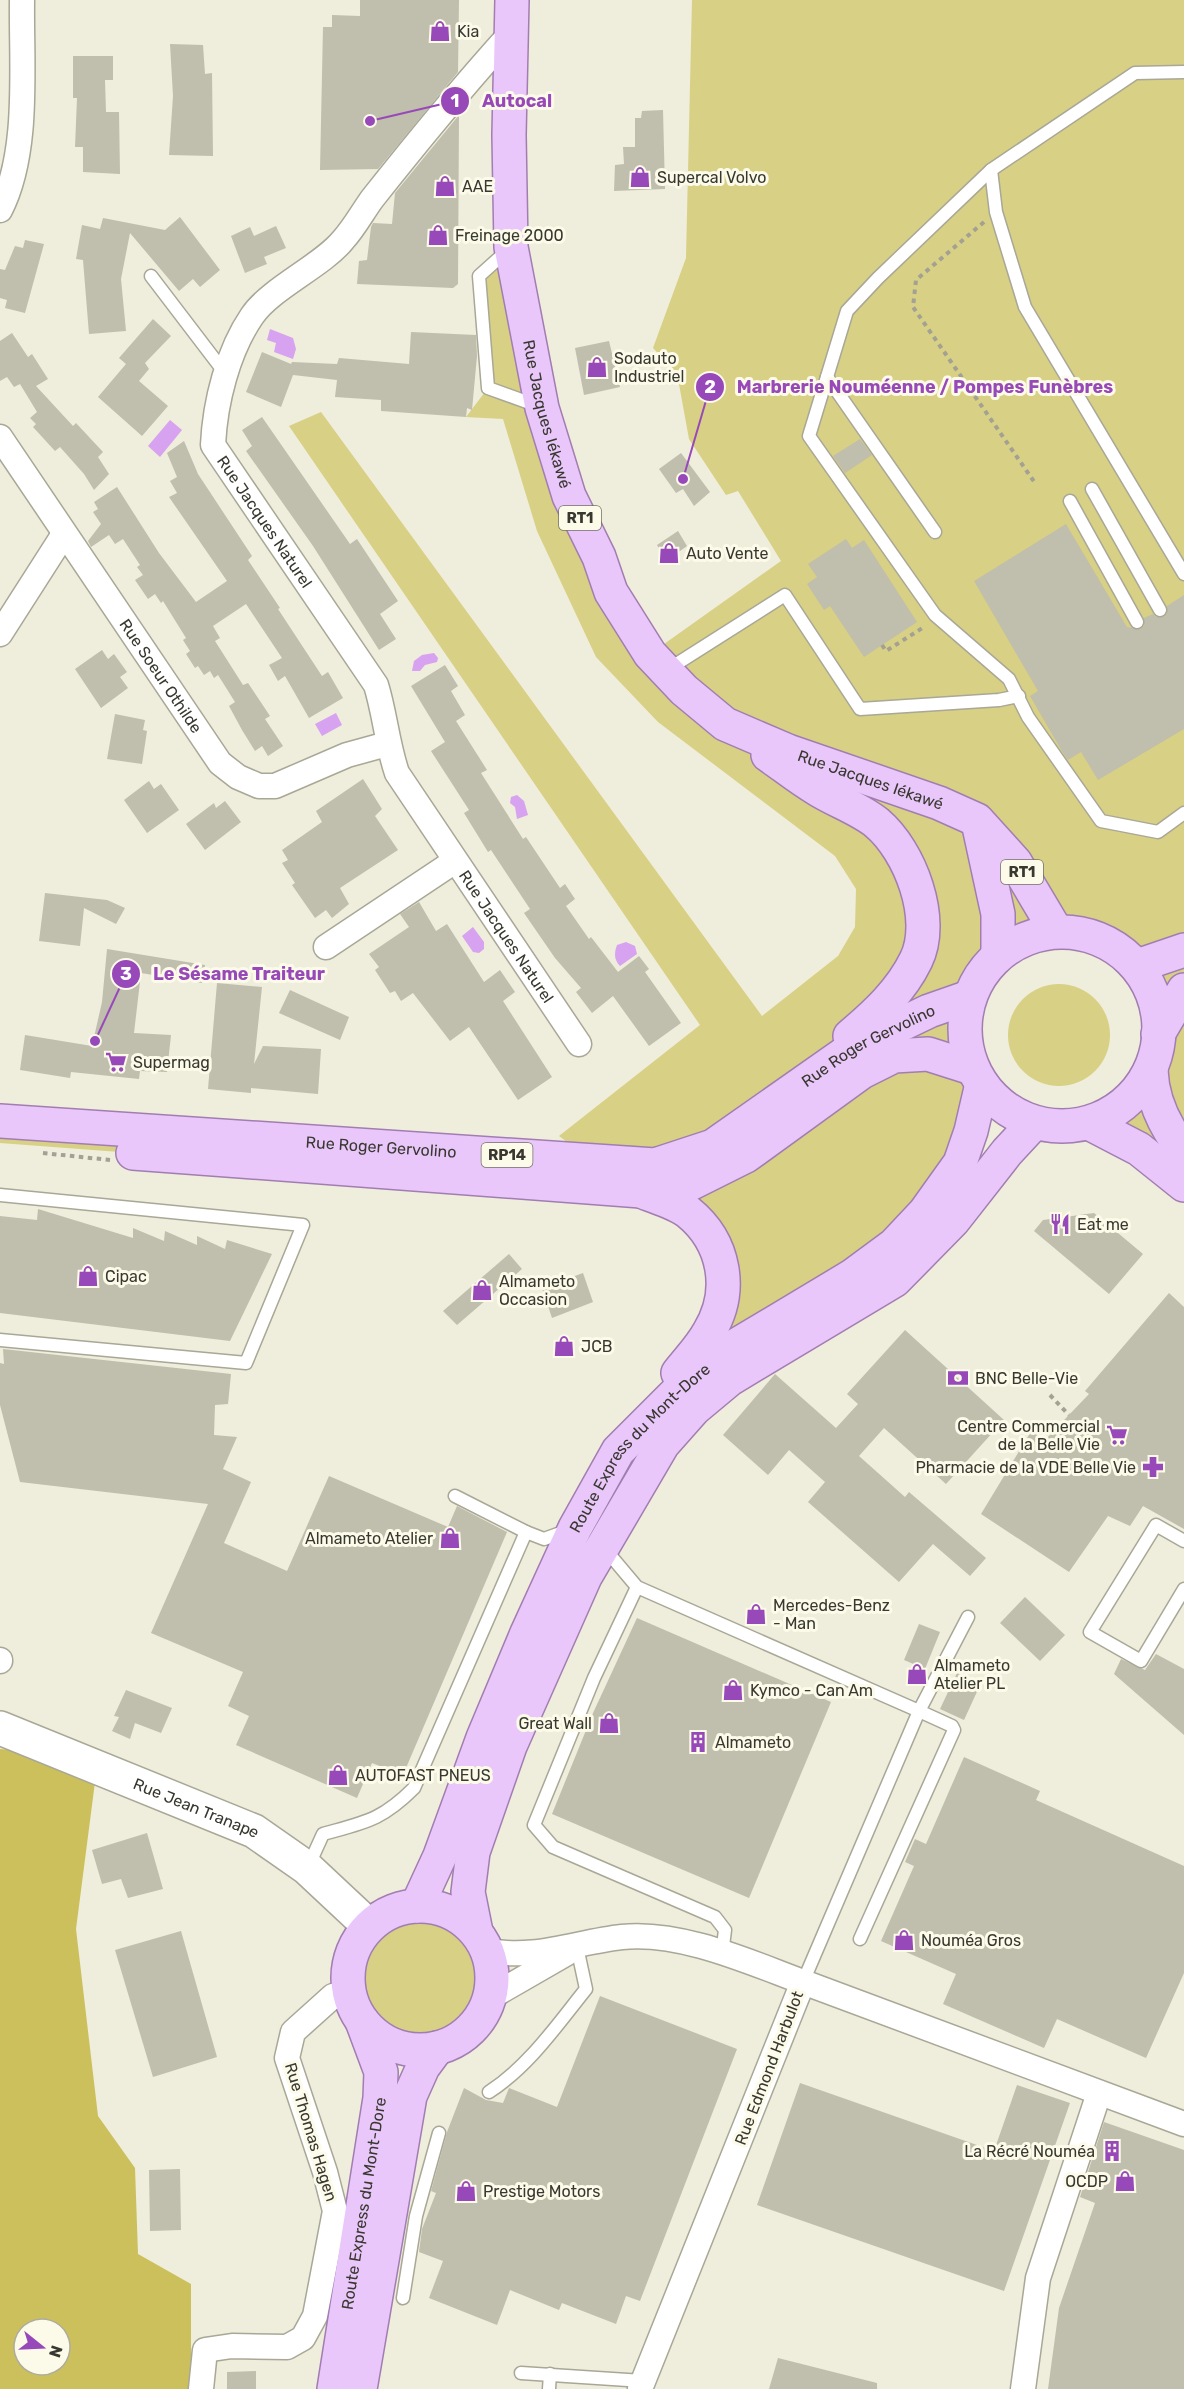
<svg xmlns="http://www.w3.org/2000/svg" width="1184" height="2389" viewBox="0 0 1184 2389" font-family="Rubik,sans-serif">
	<rect width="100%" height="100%" fill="#efeddb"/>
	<!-- green -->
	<g fill="#d8d084">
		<path d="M692,0H1184V1185L1099,1120C1132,1103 1157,1074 1158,1035C1163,875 901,911 981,1088L925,1212L725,1352L709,1332L720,1254L641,1191L0,1143V1121L591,1160L559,1136L700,1025L289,426L321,412L762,1016L838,956L855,927L856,889L835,856L658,722L596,657L537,531L503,419L466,417L488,388L479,276L511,247L542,408L650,654L781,561L738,491L726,495L689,439L677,373L653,348L686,258Z"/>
		<circle cx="1059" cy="1035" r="51"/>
		<circle cx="417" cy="1978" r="61"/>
	</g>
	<!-- forest -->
	<path fill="#ccc05c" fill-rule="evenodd" d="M0,1749L12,1750L95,1782L76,1929L98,2116L135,2168L138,2254L191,2284V2389H0ZM24,2329H60V2365H24Z"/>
	<!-- water -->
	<g fill="#d7a2f0">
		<polygon points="270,329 293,338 296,349 293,359 274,352 276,343 267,340"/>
		<polygon points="170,420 182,430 160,457 148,446"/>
		<polygon points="434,653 438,658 437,662 425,665 420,671 412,671 414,661 422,655"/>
		<polygon points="336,713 342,725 322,736 315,724"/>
		<polygon points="517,795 524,801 528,815 517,819 515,807 510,803 511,797"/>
		<polygon points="473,927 484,942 484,949 479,953 473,952 462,936"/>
		<path d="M626,942L635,946L637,954L620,966C614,960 614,953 617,945Z"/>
	</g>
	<!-- building -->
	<g fill="#c0beac">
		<polygon points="360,0 459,0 458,72 378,169 320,170 323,27 332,27 332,15 360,16"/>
		<polygon points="170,44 203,45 205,74 212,73 213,156 169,155 173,96"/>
		<polygon points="73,56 113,56 113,80 105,80 106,112 119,112 120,174 83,172 83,147 75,147 77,98 73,98"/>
		<polygon points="663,110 665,189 614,191 615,165 624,164 623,147 635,147 635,118 641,118 642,111"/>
		<polygon points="459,115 458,284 453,288 357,284 359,261 367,260 371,227 373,223 392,224 395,193"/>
		<polygon points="180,217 220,270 200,287 193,279 179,291 130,233 121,279 126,331 89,334 83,260 76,259 82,225 100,229 103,218 165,230"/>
		<polygon points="276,226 286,248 264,257 267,264 245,273 231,236 250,227 254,236"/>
		<polygon points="25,240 44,244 25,313 5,308 7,300 0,298 0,269 5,270 15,246 23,248"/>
		<polygon points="153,319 171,336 145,363 149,369 139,381 168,406 142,436 98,397 126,364 119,358"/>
		<polygon points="411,332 476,335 477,356 472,410 467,408 466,417 381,411 381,400 335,397 337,380 293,375 281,407 246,392 262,352 291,364 292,362 337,364 339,358 409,364"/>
		<polygon points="12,333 28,357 32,354 48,379 36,386 73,426 76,423 103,452 98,457 109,474 94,490 84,474 60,447 55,451 33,427 36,424 30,418 37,412 20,384 14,387 7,377 0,381 0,341"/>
		<polygon points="609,341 620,387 584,395 575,348"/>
		<polygon points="262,417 350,544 357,539 398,601 380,614 396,639 379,650 313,546 246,451 252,446 242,430"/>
		<polygon points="860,439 872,455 845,473 833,456"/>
		<polygon points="184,441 198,474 252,556 248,560 280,608 278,609 322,676 328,672 343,698 309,718 285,676 278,681 269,665 282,658 246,604 213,626 220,638 215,641 243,685 248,683 270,716 265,719 283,746 268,756 262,746 255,751 242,730 229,706 235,702 218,675 214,678 210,671 204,675 198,666 195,668 186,654 190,651 183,640 186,638 163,601 161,603 155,594 148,599 135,580 143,575 137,567 140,565 123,539 115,544 109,535 91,547 88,541 101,524 93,512 98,509 94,502 117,487 159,553 196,602 227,581 169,497 177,493 170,481 177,477 167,453"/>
		<polygon points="681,453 710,492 694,506 683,489 676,493 659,469"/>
		<polygon points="1066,524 1127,627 1140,629 1144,626 1144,618 1153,614 1156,617 1163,617 1167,614 1167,606 1184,595 1184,729 1098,780 1081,752 1068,760 1063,753 1030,696 1038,691 974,581"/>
		<polygon points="678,531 687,546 666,561 657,545"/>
		<polygon points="846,539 852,548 864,540 917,622 864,657 830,606 824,610 807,584 817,577 808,564"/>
		<polygon points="102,650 108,659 114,654 127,672 120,677 128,688 101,708 75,669"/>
		<polygon points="445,665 458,686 451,691 465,715 456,721 487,770 481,773 523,839 526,837 560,888 565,884 575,899 566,906 589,939 591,937 618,972 639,956 649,969 645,972 681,1023 649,1046 613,996 592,1013 576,992 581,988 555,958 524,913 530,909 491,850 488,852 464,813 469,810 431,751 445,742 411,686"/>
		<polygon points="115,714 145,720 143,730 147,731 142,764 107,759"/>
		<polygon points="363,779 382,809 375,816 398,850 340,888 349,904 332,918 326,910 315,918 292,885 295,883 282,863 288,860 282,850 322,822 316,811"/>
		<polygon points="149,781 154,789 161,784 179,810 147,833 124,800"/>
		<polygon points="225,801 241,822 205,850 186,824 214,803 216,808"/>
		<polygon points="45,893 107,900 125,908 116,924 84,908 80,946 39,941"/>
		<polygon points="419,902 436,931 447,924 484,982 500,970 515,992 503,1001 552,1077 518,1100 469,1027 450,1041 413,993 401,1001 395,991 390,993 375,970 379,967 369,954 409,927 400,914"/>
		<polygon points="107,949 205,965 202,983 141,973 134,1033 171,1035 167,1072 140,1071 139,1079 71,1072 70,1078 20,1070 25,1035 92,1046 102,1002"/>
		<polygon points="217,983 262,987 254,1064 263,1046 321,1049 318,1094 251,1088 251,1093 208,1089"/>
		<polygon points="290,990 349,1017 340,1040 279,1013"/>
		<polygon points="38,1209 133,1238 133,1228 164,1241 165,1231 197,1245 197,1236 225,1249 227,1240 272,1254 230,1341 0,1313 0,1216 37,1220"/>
		<polygon points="1094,1213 1143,1254 1109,1294 1034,1231 1043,1220"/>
		<polygon points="509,1254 522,1269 457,1325 443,1311"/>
		<polygon points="583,1273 593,1302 552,1318 542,1288"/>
		<polygon points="1169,1293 1184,1307 1184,1529 1143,1506 1130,1526 1108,1516 1069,1572 981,1514 1032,1430 1046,1439 1089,1394 1085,1391"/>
		<polygon points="905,1330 1004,1420 946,1484 884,1428 859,1456 905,1497 909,1492 986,1558 970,1576 933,1544 899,1582 808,1502 825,1482 789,1450 768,1475 723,1435 775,1374 836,1428 858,1404 847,1394"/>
		<polygon points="3,1349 231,1374 228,1404 215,1405 214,1435 237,1437 223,1469 251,1482 224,1543 287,1571 329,1476 448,1527 457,1506 507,1532 403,1775 372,1763 357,1798 236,1745 249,1716 228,1706 243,1672 151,1633 208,1504 20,1482 0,1405 0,1363 4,1364"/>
		<polygon points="1025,1597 1065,1635 1040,1661 1000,1623"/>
		<polygon points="637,1618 831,1702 749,1898 552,1814 593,1713"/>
		<polygon points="919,1624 940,1632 925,1669 904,1660"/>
		<polygon points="1156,1654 1184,1669 1184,1735 1114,1674 1121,1659 1145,1670"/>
		<polygon points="957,1673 981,1683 964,1720 940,1709"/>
		<polygon points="126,1690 172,1708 161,1733 135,1723 130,1739 112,1731 119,1717 114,1716"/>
		<polygon points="964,1757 1040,1791 1036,1800 1184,1866 1184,1973 1146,2058 1057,2019 1044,2048 943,2004 956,1974 881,1941 914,1866 905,1862 915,1839 926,1844"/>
		<polygon points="147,1833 163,1889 128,1898 121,1879 102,1884 92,1850"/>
		<polygon points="181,1931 217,2057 153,2077 115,1950"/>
		<polygon points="600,1996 737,2049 640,2301 626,2296 616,2324 562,2303 559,2310 510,2290 497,2325 429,2298 443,2261 419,2252 422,2229 436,2193 431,2191 447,2132 464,2088 486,2100 503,2103 509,2088 557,2107"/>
		<polygon points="800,2083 994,2151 1017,2085 1070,2103 1004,2291 757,2205"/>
		<polygon points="1104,2122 1184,2150 1184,2389 1048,2389 1059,2308 1095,2203 1080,2197"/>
		<polygon points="180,2169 181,2230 150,2231 149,2170"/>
		<polygon points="778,2358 877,2383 877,2389 769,2389"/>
		<polygon points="256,2371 256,2389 227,2389 227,2372"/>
	</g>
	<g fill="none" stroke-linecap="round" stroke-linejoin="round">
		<defs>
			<g id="service">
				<polyline points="1184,72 1135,73 991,170 878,278 847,311 809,436 935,615 1009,679 1028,717 1101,821 1158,832 1184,813"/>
				<polyline points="991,170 996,212 1025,307 1184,574"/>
				<polyline points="508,250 479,276 488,388 538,406"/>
				<polyline points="151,276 225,373"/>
				<polyline points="827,377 935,532"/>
				<polyline points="1092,489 1160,610"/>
				<polyline points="1070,501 1137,622"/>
				<polyline points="667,670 785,595 860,709 999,700 1019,696"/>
				<polyline points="0,1195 303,1225 246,1363 0,1340"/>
				<polyline points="455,1496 526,1532"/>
				<polyline points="1184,1541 1156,1525 1090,1632 1141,1661 1184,1589"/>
				<polyline points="605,1549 637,1587 919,1711 803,1982"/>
				<polyline points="637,1587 594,1678 534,1825 553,1847 715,1917 725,1930 722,1954"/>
				<path d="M308,1867L323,1834C366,1822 382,1820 414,1788L526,1532L544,1539L569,1530"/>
				<polyline points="860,1939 954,1730 952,1726 919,1711 968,1617"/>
				<path d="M489,2092C529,2066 557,2025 586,1989L577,1947"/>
				<polyline points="403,2298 416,2216 439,2133"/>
				<polyline points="521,2373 643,2381"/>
				<polyline points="549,2389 550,2374"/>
			</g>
			<g id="minor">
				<path id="s1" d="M512,32C463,86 417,142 372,199C362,213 354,228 343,240C322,266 271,288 252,316C228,351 215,402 213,445L376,685C385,714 387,744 397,773L579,1044"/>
				<path d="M0,210C30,152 21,64 22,0"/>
				<path id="s2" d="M0,437L220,763L238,777L259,786H275L347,755L387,744"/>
				<polyline points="0,634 64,534"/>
				<polyline points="326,947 455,861"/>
				<polyline points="0,1660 0,1661"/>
				<path d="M486,1950C532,1961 576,1942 622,1937C681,1931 749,1962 803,1982L640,2389"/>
				<polyline points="803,1982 1184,2124"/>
				<polyline points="489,1998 567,1953"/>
				<polyline points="201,2389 205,2350 232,2346 287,2347 303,2338 315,2316 335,2211 325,2172 287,2058 293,2032 333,1996 349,1992"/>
				<polyline points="1023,2389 1038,2278 1099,2093"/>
			</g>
			<g id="secondary">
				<path id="s3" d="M0,1728L254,1831L307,1868L369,1926"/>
			</g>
			<g id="primary">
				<path id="s4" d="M512,0L509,135L511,247L542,408L569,496L599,557L611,592L650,654L684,690L725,724L788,751L939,803L977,820L1015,862L1056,931"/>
				<path d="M768,755C784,766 800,779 817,789C836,801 860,809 877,823C910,851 936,919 916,960C901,991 876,1014 850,1036"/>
				<polyline points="978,822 998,914 998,955"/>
				<circle cx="1062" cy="1029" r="97"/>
				<polyline points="1137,966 1184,950"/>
				<polyline points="1158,1034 1184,990"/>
				<path d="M1151,1070C1152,1100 1165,1127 1184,1151"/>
				<path id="s5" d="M0,1121L655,1165L713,1146L854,1047L929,1011L969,997"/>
				<polyline points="1089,1123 1139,1149 1184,1185"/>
				<polyline points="133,1153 641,1191 690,1184 746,1156 862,1072 894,1056 928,1054 972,1068"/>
				<path d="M641,1191C655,1197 675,1202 688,1212C725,1242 734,1291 709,1332C701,1347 688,1360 678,1373"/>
				<path id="s6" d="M417,1906L440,1856L483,1738L527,1633L575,1528L618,1451L678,1391L725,1352L852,1276L894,1245L925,1212L960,1163L971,1131L981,1088"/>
				<circle cx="420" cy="1978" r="72"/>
				<polyline points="476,1932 468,1892 473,1852 510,1746 585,1577 663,1444 694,1409 730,1379 895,1280 953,1221 1007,1152 1033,1124"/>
				<path id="s7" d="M334,2389L380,2098L381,2072L362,2021"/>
				<polyline points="360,2389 410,2096 423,2067 437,2048"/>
			</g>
		</defs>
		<!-- service casing -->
		<use href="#service" stroke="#a9a796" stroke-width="15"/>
		<!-- minor casing -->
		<use href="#minor" stroke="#a9a796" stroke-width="27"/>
		<!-- secondary casing -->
		<use href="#secondary" stroke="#a9a796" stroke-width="36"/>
		<!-- primary casing -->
		<use href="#primary" stroke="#a27db1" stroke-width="36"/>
		<!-- path -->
		<g stroke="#a2a193" stroke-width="4" stroke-dasharray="4.5 4.5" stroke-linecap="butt">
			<polyline points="984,222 916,280 913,307 1035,483"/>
			<polyline points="882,645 886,651 924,627"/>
			<polyline points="43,1153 110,1160"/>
			<polyline points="1050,1395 1069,1415"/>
		</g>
		<!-- service -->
		<use href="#service" stroke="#fff" stroke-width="12"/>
		<!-- minor -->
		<use href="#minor" stroke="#fff" stroke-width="24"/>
		<!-- secondary -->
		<use href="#secondary" stroke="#fff" stroke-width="33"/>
		<!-- primary -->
		<use href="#primary" stroke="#e9c7fa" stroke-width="33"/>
	</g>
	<!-- icons -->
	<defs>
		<symbol id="shop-bare" viewBox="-9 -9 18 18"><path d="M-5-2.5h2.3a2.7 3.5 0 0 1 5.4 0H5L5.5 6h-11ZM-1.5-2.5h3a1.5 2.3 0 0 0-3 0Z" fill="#9849b9" stroke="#fcfae8" stroke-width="2.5" paint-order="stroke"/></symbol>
		<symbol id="supermarket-bare" viewBox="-9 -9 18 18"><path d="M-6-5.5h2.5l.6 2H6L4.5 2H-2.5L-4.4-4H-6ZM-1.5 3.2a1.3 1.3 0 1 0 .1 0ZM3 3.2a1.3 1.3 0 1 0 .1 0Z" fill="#9849b9" stroke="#fcfae8" stroke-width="2.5" paint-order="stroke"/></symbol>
		<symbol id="restaurant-bare" viewBox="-9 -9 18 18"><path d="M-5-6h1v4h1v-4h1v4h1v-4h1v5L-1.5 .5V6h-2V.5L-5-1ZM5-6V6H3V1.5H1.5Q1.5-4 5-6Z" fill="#9849b9" stroke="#fcfae8" stroke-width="2.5" paint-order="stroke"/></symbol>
		<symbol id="bank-bare" viewBox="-9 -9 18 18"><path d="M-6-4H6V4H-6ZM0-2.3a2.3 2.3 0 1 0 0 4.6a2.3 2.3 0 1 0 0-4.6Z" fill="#9849b9" stroke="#fcfae8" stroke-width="2.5" paint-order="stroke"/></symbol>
		<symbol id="pharmacy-bare" viewBox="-9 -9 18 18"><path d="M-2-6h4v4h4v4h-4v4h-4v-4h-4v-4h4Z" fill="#9849b9" stroke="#fcfae8" stroke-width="2.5" paint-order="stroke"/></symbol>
		<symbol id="building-bare" viewBox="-9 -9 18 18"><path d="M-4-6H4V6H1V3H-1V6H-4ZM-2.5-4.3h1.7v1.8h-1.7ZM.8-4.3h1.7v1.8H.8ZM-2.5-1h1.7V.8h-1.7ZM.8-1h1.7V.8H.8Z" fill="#9849b9" stroke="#fcfae8" stroke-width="2.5" paint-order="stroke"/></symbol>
	</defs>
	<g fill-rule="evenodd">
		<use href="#shop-bare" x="425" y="16" width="30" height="30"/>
		<use href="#shop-bare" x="625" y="162" width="30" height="30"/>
		<use href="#shop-bare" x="430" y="171" width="30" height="30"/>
		<use href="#shop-bare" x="423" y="220" width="30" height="30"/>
		<use href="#shop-bare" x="582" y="352" width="30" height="30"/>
		<use href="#shop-bare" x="654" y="538" width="30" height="30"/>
		<use href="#supermarket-bare" x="101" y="1047" width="30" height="30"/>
		<use href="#restaurant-bare" x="1045" y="1209" width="30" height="30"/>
		<use href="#shop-bare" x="73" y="1261" width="30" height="30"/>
		<use href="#shop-bare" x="467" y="1275" width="30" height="30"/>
		<use href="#shop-bare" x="549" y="1331" width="30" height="30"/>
		<use href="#bank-bare" x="943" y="1363" width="30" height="30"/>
		<use href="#supermarket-bare" x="1102" y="1420" width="30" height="30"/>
		<use href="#pharmacy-bare" x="1138" y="1452" width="30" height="30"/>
		<use href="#shop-bare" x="435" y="1523" width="30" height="30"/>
		<use href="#shop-bare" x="741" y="1599" width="30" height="30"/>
		<use href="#shop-bare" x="902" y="1659" width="30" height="30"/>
		<use href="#shop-bare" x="718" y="1675" width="30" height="30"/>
		<use href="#shop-bare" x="594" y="1708" width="30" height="30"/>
		<use href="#building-bare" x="683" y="1727" width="30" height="30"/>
		<use href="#shop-bare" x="323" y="1760" width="30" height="30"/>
		<use href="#shop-bare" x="889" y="1925" width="30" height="30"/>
		<use href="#building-bare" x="1097" y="2136" width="30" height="30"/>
		<use href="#shop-bare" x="1110" y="2166" width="30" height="30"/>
		<use href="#shop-bare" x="451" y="2176" width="30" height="30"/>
	</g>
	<g text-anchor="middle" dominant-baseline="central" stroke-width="6" stroke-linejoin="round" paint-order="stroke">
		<!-- shield labels -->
		<g fill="#fcfae8" stroke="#737267" stroke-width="1.5">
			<rect x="559" y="506" width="42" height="24" rx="4.5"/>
			<rect x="1001" y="860" width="42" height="24" rx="4.5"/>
			<rect x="481.5" y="1143" width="51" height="24" rx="4.5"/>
		</g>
		<g font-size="15" font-weight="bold" fill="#383830">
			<text x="580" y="518">RT1</text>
			<text x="1022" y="872">RT1</text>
			<text x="507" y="1155">RP14</text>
		</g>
		<!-- poi labels -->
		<g font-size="16" fill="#383830" stroke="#fcfae8" text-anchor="start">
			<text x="457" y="31">Kia</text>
			<text x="657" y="177">Supercal Volvo</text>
			<text x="462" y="186">AAE</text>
			<text x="455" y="235">Freinage 2000</text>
			<text x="614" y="358">Sodauto<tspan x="614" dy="18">Industriel</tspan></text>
			<text x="686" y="553">Auto Vente</text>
			<text x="133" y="1062">Supermag</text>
			<text x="1077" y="1224">Eat me</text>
			<text x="105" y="1276">Cipac</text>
			<text x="499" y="1281">Almameto<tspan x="499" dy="18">Occasion</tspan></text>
			<text x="581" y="1346">JCB</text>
			<text x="975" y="1378">BNC Belle-Vie</text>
			<text x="1100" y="1426" text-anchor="end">Centre Commercial<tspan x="1100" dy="18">de la Belle Vie</tspan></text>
			<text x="1136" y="1467" text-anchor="end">Pharmacie de la VDE Belle Vie</text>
			<text x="433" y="1538" text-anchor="end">Almameto Atelier</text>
			<text x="773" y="1605">Mercedes-Benz<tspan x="773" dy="18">- Man</tspan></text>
			<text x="934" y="1665">Almameto<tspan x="934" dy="18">Atelier PL</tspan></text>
			<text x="750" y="1690">Kymco - Can Am</text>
			<text x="592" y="1723" text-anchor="end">Great Wall</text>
			<text x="715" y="1742">Almameto</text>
			<text x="355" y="1775">AUTOFAST PNEUS</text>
			<text x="921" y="1940">Nouméa Gros</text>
			<text x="1095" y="2151" text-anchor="end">La Récré Nouméa</text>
			<text x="1108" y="2181" text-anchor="end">OCDP</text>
			<text x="483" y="2191">Prestige Motors</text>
		</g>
		<!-- street labels -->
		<g font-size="16" fill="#383830" stroke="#fcfae8">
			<text stroke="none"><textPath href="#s4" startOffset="418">Rue Jacques Iékawé</textPath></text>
			<text stroke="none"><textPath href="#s1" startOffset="616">Rue Jacques Naturel</textPath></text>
			<text stroke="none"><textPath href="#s2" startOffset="288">Rue Soeur Othilde</textPath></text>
			<text stroke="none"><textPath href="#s4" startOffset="940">Rue Jacques Iékawé</textPath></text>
			<text stroke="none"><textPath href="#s1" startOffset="1101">Rue Jacques Naturel</textPath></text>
			<text stroke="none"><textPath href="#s5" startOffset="903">Rue Roger Gervolino</textPath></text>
			<text stroke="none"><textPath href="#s5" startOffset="382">Rue Roger Gervolino</textPath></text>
			<text stroke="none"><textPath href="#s6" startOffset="514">Route Express du Mont-Dore</textPath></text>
			<text stroke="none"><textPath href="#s3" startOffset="212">Rue Jean Tranape</textPath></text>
			<text transform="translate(769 2068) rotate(-69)">Rue Edmond Harbulot</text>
			<text transform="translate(311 2132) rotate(73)">Rue Thomas Hagen</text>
			<text stroke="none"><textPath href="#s7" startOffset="188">Route Express du Mont-Dore</textPath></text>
		</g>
	</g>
	<!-- callouts -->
	<path fill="none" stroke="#9849b9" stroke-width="2" d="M370 121L455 101M683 479L710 387M95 1041L126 974"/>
	<g fill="#9849b9" stroke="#fcfae8" stroke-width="2">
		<circle cx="370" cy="121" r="6"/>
		<circle cx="683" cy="479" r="6"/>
		<circle cx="95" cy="1041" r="6"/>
		<circle cx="455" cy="101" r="15"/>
		<circle cx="710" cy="387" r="15"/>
		<circle cx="126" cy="974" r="15"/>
	</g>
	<g font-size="18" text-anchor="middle" font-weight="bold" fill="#fff">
		<text x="455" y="107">1</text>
		<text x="710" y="393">2</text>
		<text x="126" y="980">3</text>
	</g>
	<g font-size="18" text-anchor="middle" font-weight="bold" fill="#9849b9" stroke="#fcfae8" stroke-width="6" stroke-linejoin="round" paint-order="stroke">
		<text x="517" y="107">Autocal</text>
		<text x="925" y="393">Marbrerie Nouméenne / Pompes Funèbres</text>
		<text x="239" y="980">Le Sésame Traiteur</text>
	</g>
	<!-- north arrow -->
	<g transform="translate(42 2347) rotate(108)"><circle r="28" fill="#fcfae8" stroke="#aeac9e" stroke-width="1.5"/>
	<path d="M0-4.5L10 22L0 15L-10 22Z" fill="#9849b9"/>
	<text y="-9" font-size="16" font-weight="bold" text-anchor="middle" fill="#383830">N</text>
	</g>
</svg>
